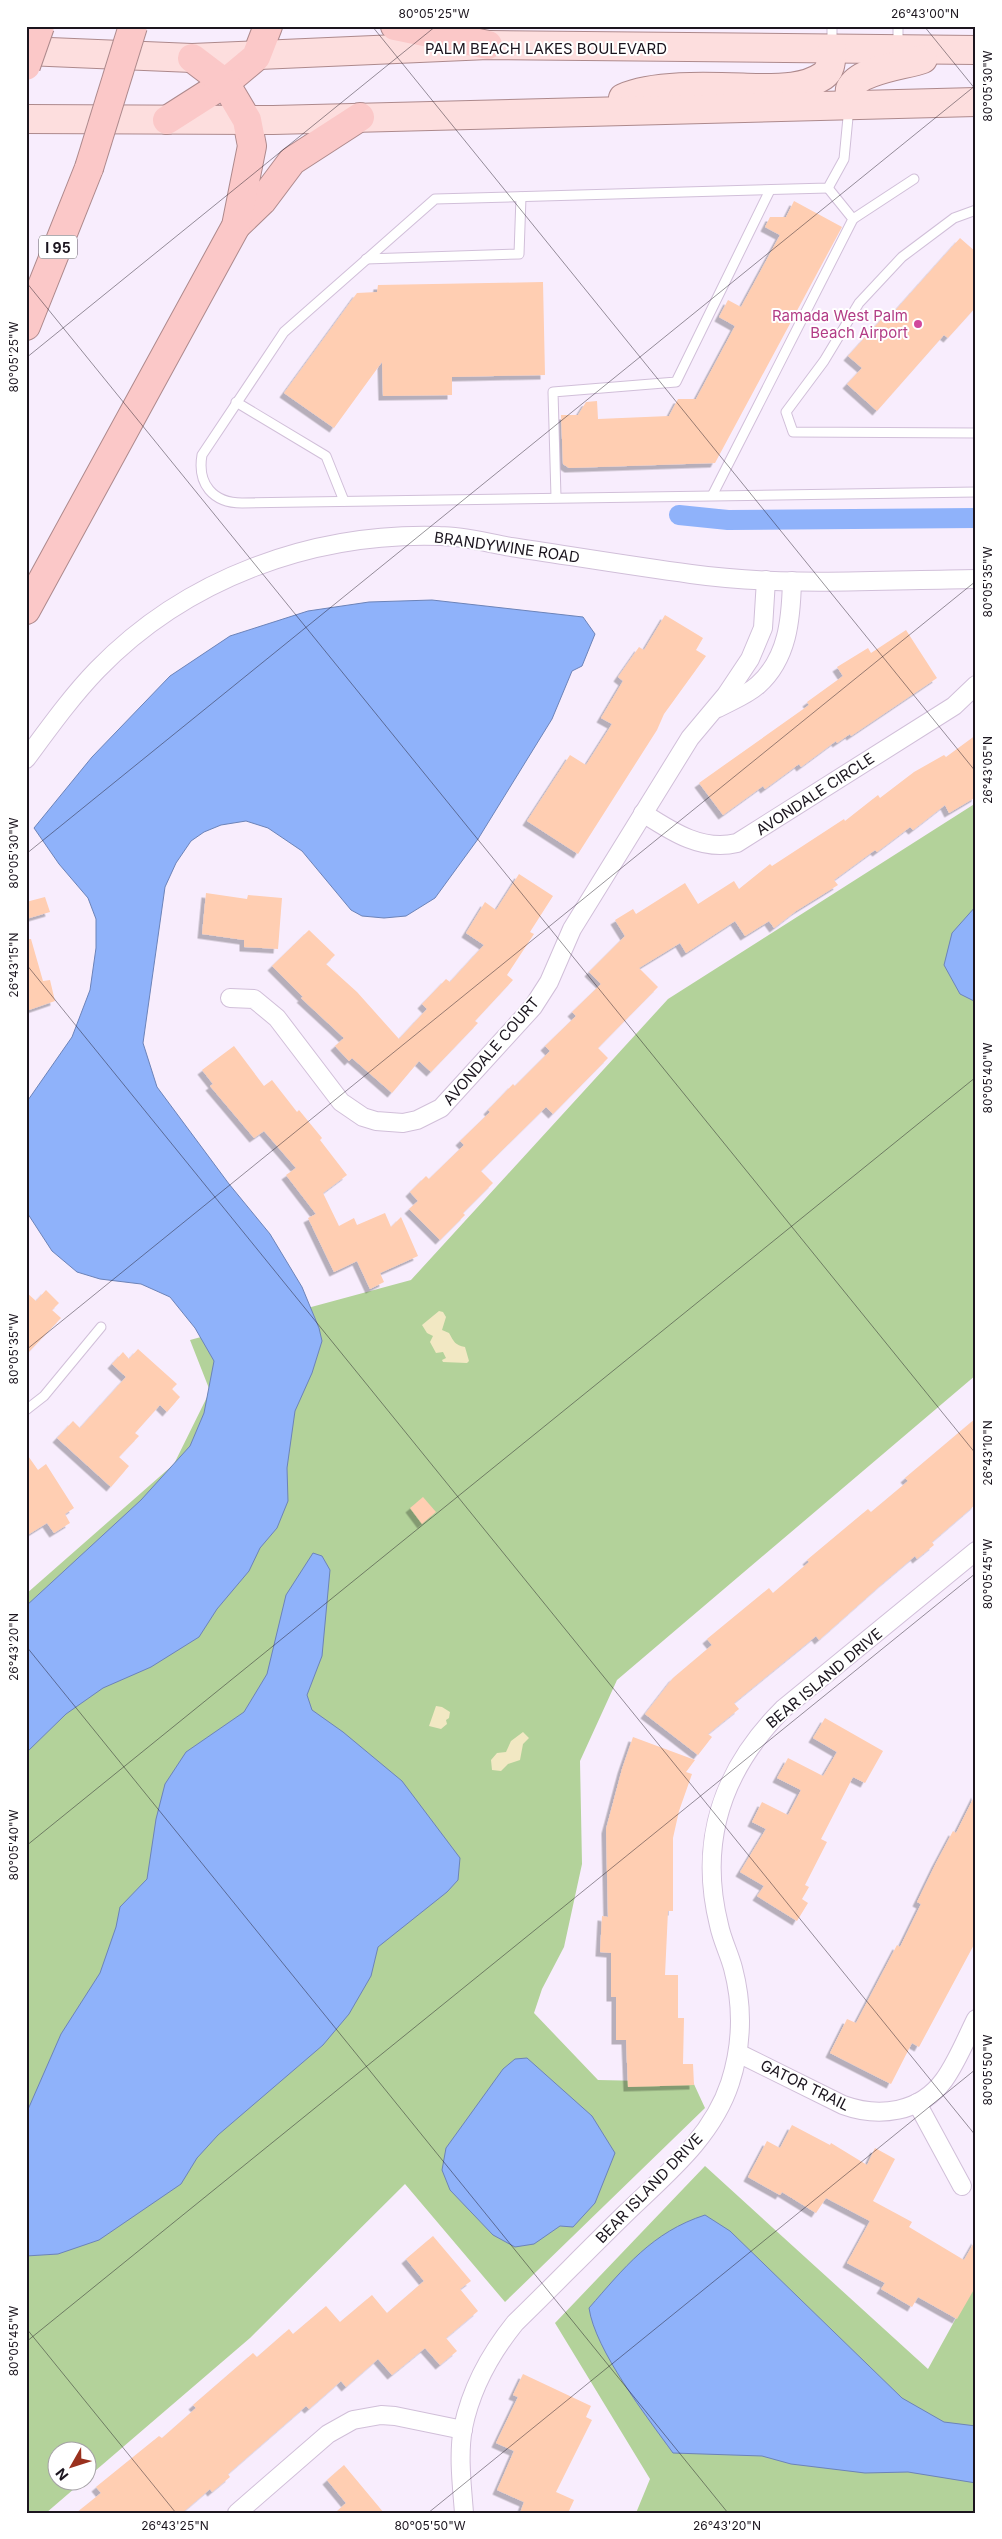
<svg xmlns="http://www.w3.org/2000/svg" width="1002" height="2539" viewBox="0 0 1002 2539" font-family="Inter,sans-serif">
	<defs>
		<filter id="shadow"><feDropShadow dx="-4.5" dy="4.5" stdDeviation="0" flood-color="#0004"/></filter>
	</defs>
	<rect width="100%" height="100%" fill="#f8edfd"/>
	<!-- green -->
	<g fill="#b3d29a">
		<polygon points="976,803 976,1375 617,1680 580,1761 582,1864 564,1947 542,1989 534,2013 598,2080 693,2082 705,2108 505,2302 405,2184 250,2338 88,2477 88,2452 58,2452 58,2482 82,2482 46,2513 26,2513 26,1594 174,1464 210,1391 190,1340 411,1280 668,999"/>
		<polygon points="705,2166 928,2369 976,2282 976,2513 636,2513 650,2479 555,2323"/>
	</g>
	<!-- sand -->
	<g fill="#f2e8c3">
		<path d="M439,1311L443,1312L446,1317L442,1330L449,1333C454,1342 455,1345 465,1347L469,1361L467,1363L443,1362L442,1360L446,1358L443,1352L436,1353L430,1342L433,1336L427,1333L422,1325Z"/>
		<polygon points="436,1706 442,1707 450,1712 449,1718 446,1720 447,1724 441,1729 429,1726"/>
		<polygon points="523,1732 529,1738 523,1744 520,1760 508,1764 501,1771 492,1770 491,1760 497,1753 506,1752 511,1741"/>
	</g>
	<!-- water -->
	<g fill="#8fb2fa" stroke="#6c83b8">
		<polygon points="432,600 583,617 595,634 582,666 572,671 552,719 478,839 435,898 406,916 384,918 362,916 351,910 302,851 268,828 246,821 221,825 204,832 191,841 176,863 165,887 143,1043 157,1087 229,1184 270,1234 302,1287 319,1328 322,1341 312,1373 295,1411 287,1468 288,1501 277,1528 260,1548 249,1571 217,1609 199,1637 151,1667 103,1688 66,1714 26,1753 26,1606 141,1500 190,1446 204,1413 214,1361 195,1328 170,1297 141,1284 100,1279 77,1272 52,1251 26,1211 26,1103 72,1037 90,990 96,948 96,919 88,898 59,864 34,828 92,757 170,676 230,636 308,611 369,602"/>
		<polygon points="976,906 976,1002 960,994 944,965 952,933"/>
		<polygon points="313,1553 322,1556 330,1570 322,1656 307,1695 312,1710 343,1732 402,1781 460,1858 458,1880 447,1892 378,1947 371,1976 349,2014 323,2045 218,2135 197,2158 181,2184 99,2240 58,2254 26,2256 26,2114 61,2034 100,1973 116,1927 120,1907 147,1879 156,1819 165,1784 186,1752 244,1712 267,1674 286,1595"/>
		<polygon points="527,2058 592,2116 615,2153 595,2203 573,2227 560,2226 534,2244 515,2247 493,2235 450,2190 442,2170 446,2148 503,2069 515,2059"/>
		<path d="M705,2215L730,2231L902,2398L944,2422L976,2426V2483L908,2472L865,2473L791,2464L762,2456L673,2453C647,2417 595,2350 589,2308C624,2268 652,2232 705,2215Z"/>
	</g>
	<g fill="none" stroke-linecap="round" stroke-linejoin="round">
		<!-- canal -->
		<polyline stroke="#8fb2fa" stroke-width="20" points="679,515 728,520 976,518"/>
	</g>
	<!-- building -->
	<g fill="#ffceb2" filter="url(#shadow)">
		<polygon points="794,201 842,227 715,463 569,468 563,464 561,415 578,415 586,402 597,401 598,419 669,416 678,399 696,399 735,326 719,317 728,300 741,307 780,235 765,227 770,217 786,217"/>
		<polygon points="960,238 976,252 976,307 948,338 944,335 877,411 847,384 862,368 848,356 889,311 892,314"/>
		<polygon points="543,282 545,375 452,377 452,395 383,396 382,362 334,428 284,393 357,293 377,292 378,285"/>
		<polygon points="665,615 703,638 696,650 706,656 664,714 657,730 578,854 527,821 570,755 586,765 612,724 601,718 623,681 618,677 639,647 644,650"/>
		<polygon points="906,630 937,678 851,736 850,734 837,743 836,741 801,767 799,764 765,789 763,786 723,815 699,783 809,705 807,702 843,676 837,667 868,648 871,653"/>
		<polygon points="976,735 976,797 949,813 945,805 913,830 910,827 877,852 875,850 834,880 838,885 796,911 774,928 769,921 745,936 735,921 686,953 680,943 639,968 658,987 598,1048 608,1058 553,1114 546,1107 481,1171 493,1183 463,1213 465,1215 440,1240 409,1209 418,1201 410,1192 426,1176 429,1179 464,1145 460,1141 490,1112 488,1110 513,1084 515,1086 550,1051 545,1046 576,1016 572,1012 601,984 589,972 625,936 615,920 633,909 636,914 685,883 698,904 734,881 739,889 770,864 772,866 844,819 845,821 878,795 880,798 914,772 944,755 946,757"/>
		<polygon points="519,874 553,896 530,932 534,934 507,975 513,980 475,1021 478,1023 431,1072 419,1061 392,1093 352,1058 349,1061 335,1046 344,1038 301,998 303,997 272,966 309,930 335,955 326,964 357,992 399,1039 427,1009 422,1004 446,979 450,982 484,945 466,933 485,902 496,910"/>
		<polygon points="206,893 247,899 248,895 282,898 278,949 244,947 244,940 202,934"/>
		<polygon points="45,897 50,912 26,919 26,902"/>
		<polygon points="26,939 31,939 43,981 50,980 55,1001 26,1011"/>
		<polygon points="234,1046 264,1086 272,1080 297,1112 299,1110 322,1138 320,1140 347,1175 323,1193 339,1226 354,1218 357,1225 385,1213 391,1227 401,1217 418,1256 380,1273 384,1282 370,1289 357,1261 334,1272 308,1218 316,1214 286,1175 296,1168 264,1131 254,1138 210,1086 213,1084 202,1070"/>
		<polygon points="46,1290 59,1303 52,1310 61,1318 26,1355 26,1292 36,1301"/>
		<polygon points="138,1349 177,1384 172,1389 180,1397 167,1412 160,1405 135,1433 139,1436 119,1457 129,1466 111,1487 57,1438 73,1421 80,1428 126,1377 112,1364 123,1352 129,1359"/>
		<polygon points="976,1418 976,1504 932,1542 934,1545 917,1559 915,1556 883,1583 819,1640 816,1636 734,1703 739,1709 708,1734 712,1737 698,1755 645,1714 673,1678 712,1645 707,1639 769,1588 773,1593 809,1562 807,1560 868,1509 871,1512 908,1481 905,1478"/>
		<polygon points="26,1453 38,1470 46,1464 74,1508 65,1514 70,1523 54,1533 47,1523 26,1536"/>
		<polygon points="423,1497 436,1512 422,1524 410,1508"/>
		<polygon points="825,1718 883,1751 865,1783 853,1777 821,1839 827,1842 805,1885 809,1887 802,1899 808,1903 797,1921 757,1896 764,1886 740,1872 766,1829 752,1822 762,1802 788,1815 801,1790 777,1778 788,1758 823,1776 837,1752 813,1738"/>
		<polygon points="633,1737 695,1760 686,1772 692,1774 679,1811 673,1838 673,1911 668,1911 665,1975 678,1975 678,2018 684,2018 683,2064 693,2064 694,2085 628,2087 626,2040 616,2040 616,1997 611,1997 611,1953 600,1952 602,1916 608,1917 606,1829 622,1769"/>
		<polygon points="976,1793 976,1941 919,2047 912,2043 891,2084 830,2053 847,2019 856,2023 897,1945 900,1947 921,1904 917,1902 936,1863 953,1831 956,1833"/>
		<polygon points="792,2125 830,2145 831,2143 867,2165 875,2148 895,2159 873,2201 912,2222 909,2227 964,2260 976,2239 976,2286 957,2319 918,2297 912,2307 881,2289 885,2283 847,2263 870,2221 826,2198 816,2213 782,2192 780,2195 748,2177 767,2141 780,2148"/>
		<polygon points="433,2236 471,2281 460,2289 478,2311 446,2338 457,2351 440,2365 425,2348 392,2375 378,2359 346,2387 341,2381 309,2409 306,2406 228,2474 230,2477 212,2492 210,2489 182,2513 76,2513 101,2493 96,2487 159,2436 162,2438 196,2408 193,2405 253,2353 257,2357 289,2329 293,2334 326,2306 340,2322 372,2295 387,2313 424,2281 406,2259"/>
		<polygon points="523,2374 591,2406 586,2417 592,2420 556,2492 574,2500 568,2513 520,2513 524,2502 497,2490 514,2451 496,2443 518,2397 513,2395"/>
		<polygon points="344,2465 384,2513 335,2513 346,2503 327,2480"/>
	</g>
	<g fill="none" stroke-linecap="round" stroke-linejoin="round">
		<defs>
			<g id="lane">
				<polyline points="898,26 898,46"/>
				<polyline points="832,46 832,26"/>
				<path d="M849,107L844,159L828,188L435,199L284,332L202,455C197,484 213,503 242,503L976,492"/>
				<polyline points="976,210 954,218 902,257 859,303 824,361 786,412 793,432 976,433"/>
				<polyline points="853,219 914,179"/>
				<polyline points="366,259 519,254 521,197"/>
				<polyline points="236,402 326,456 344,501"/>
				<polyline points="713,494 853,219 828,188"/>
				<polyline points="556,497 553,392 676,382 770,190"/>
				<polyline points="26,1410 44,1396 101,1327"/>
			</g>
			<g id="street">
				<path d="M718,708C731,701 747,695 758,685C788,658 791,619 792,581"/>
				<path d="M26,759C49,728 71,697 97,670C186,578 313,532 440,536C463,536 488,543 511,547C571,556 631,566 691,574C785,587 881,580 976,579"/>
				<path d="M643,813C671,831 702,852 737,843L954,706L976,685"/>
				<polyline points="230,998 254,999 277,1018 341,1102 363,1117 376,1121 403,1123 417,1120 441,1108 533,1007 549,982 572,929 690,738 726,695 750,659 763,628 766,580"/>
				<path d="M738,2053L843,2105C879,2118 920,2113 944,2080C957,2062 966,2039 976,2019"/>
				<polyline points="917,2103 962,2186"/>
				<polyline points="237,2513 328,2434 353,2420 381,2415 395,2416 463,2430"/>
				<path d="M464,2513C462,2486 458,2455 463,2428C471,2389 490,2354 515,2323C552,2287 588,2250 625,2214C665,2175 712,2138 730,2083C742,2046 743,2006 733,1968C729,1953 722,1940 719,1925C698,1841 723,1769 783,1709L976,1551"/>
			</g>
			<g id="primary">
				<polyline points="26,51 192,58 488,45 976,50"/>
				<path d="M623,98C657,83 718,87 756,88C777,88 804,89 823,76C832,70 831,59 832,49"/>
				<path d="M850,105C850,101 849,93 850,89C859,69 904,66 923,59"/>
				<polyline points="26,119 273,120 976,102"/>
			</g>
			<g id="highway">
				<polyline points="395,26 488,45"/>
				<polyline points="167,120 225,83 256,57 268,26"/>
				<polyline points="236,226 262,201 292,161 360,117"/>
				<polyline points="26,326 89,168"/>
				<polyline points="26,610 236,226 252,146 247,120 225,83 192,58"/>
			</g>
		</defs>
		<!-- lane casing -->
		<use href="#lane" stroke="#d1bfd9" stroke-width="11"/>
		<!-- street casing -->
		<use href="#street" stroke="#d1bfd9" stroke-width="20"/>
		<!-- primary casing -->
		<use href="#primary" stroke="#ad898c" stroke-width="30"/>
		<!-- highway casing -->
		<use href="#highway" stroke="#ad898c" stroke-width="30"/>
		<!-- lane -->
		<use href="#lane" stroke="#fff" stroke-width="9"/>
		<!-- street -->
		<use href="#street" stroke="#fff" stroke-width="18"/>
		<!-- primary -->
		<use href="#primary" stroke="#fddede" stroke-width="28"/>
		<!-- highway -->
		<use href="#highway" stroke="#fbc8c8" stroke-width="28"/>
		<defs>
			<g id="highway-bridge">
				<polyline points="26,66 40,26"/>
				<polyline points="89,168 133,26"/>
			</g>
		</defs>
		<!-- highway-bridge casing -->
		<use href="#highway-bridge" stroke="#ad898c" stroke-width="30" stroke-linecap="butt"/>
		<!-- highway-bridge -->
		<use href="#highway-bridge" stroke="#fbc8c8" stroke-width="28"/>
	</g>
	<!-- ticks -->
	<path fill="none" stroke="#1b151e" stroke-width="1" stroke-opacity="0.45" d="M372,26L976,772M924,26L976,90M26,282L976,1454M26,358L436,26M26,854L976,85M26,964L976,2136M26,1350L976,581M26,1646L728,2513M26,1846L976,1077M26,2328L176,2513M26,2342L976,1573M428,2513L976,2069"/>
	<!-- markers -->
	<circle fill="#d1479c" stroke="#fff" stroke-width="2" cx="918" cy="324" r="5"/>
	<g text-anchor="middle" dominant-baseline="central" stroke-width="4" stroke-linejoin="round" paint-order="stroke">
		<!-- shield labels -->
		<rect fill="#fff" stroke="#5f5b62" stroke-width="1" x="39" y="235.5" width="38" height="23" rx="4"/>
		<g font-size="14" font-weight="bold" fill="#1b151e">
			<text x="58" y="247">I 95</text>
		</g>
		<!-- street labels -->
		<g font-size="15" fill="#1b151e" stroke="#fff">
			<text x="546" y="48">PALM BEACH LAKES BOULEVARD</text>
			<text transform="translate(507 547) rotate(8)">BRANDYWINE ROAD</text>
			<text transform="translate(815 794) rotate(-33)">AVONDALE CIRCLE</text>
			<text transform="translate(491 1051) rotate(-49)">AVONDALE COURT</text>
			<text transform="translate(824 1678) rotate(-40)">BEAR ISLAND DRIVE</text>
			<text transform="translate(805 2085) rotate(26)">GATOR TRAIL</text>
			<text transform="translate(649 2188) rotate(-46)">BEAR ISLAND DRIVE</text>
		</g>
		<!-- hotel labels -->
		<g font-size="15" fill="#b23c85" stroke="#fff" text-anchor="end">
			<text x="908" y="315">Ramada West Palm<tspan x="908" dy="17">Beach Airport</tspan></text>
		</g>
	</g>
	<!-- border -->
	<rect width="1002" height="2539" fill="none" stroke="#ffffff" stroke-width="55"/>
	<!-- north arrow -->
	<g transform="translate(72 2466) rotate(231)"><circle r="24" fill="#ffffff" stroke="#a4a1a5"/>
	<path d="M0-4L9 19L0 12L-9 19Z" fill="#9a311e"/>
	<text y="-8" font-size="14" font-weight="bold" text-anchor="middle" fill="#1b151e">N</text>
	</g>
	<rect x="28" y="28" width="946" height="2484" fill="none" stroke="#1b151e" stroke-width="2"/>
	<g font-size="12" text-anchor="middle" fill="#1b151e">
		<text x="434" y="18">80°05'25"W</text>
		<text x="925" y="18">26°43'00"N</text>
		<text transform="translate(988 86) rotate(-90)" y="4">80°05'30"W</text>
		<text transform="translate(14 357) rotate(-90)" y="4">80°05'25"W</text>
		<text transform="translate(988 582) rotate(-90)" y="4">80°05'35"W</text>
		<text transform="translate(988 770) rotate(-90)" y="4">26°43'05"N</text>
		<text transform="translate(14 853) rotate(-90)" y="4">80°05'30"W</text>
		<text transform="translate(14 965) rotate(-90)" y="4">26°43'15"N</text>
		<text transform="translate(988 1078) rotate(-90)" y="4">80°05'40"W</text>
		<text transform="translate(14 1349) rotate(-90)" y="4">80°05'35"W</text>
		<text transform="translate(988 1453) rotate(-90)" y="4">26°43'10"N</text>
		<text transform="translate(988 1574) rotate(-90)" y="4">80°05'45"W</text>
		<text transform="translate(14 1647) rotate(-90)" y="4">26°43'20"N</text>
		<text transform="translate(14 1845) rotate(-90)" y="4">80°05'40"W</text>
		<text transform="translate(988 2070) rotate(-90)" y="4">80°05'50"W</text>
		<text transform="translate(14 2341) rotate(-90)" y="4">80°05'45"W</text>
		<text x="175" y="2530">26°43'25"N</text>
		<text x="430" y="2530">80°05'50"W</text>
		<text x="727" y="2530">26°43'20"N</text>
	</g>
</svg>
